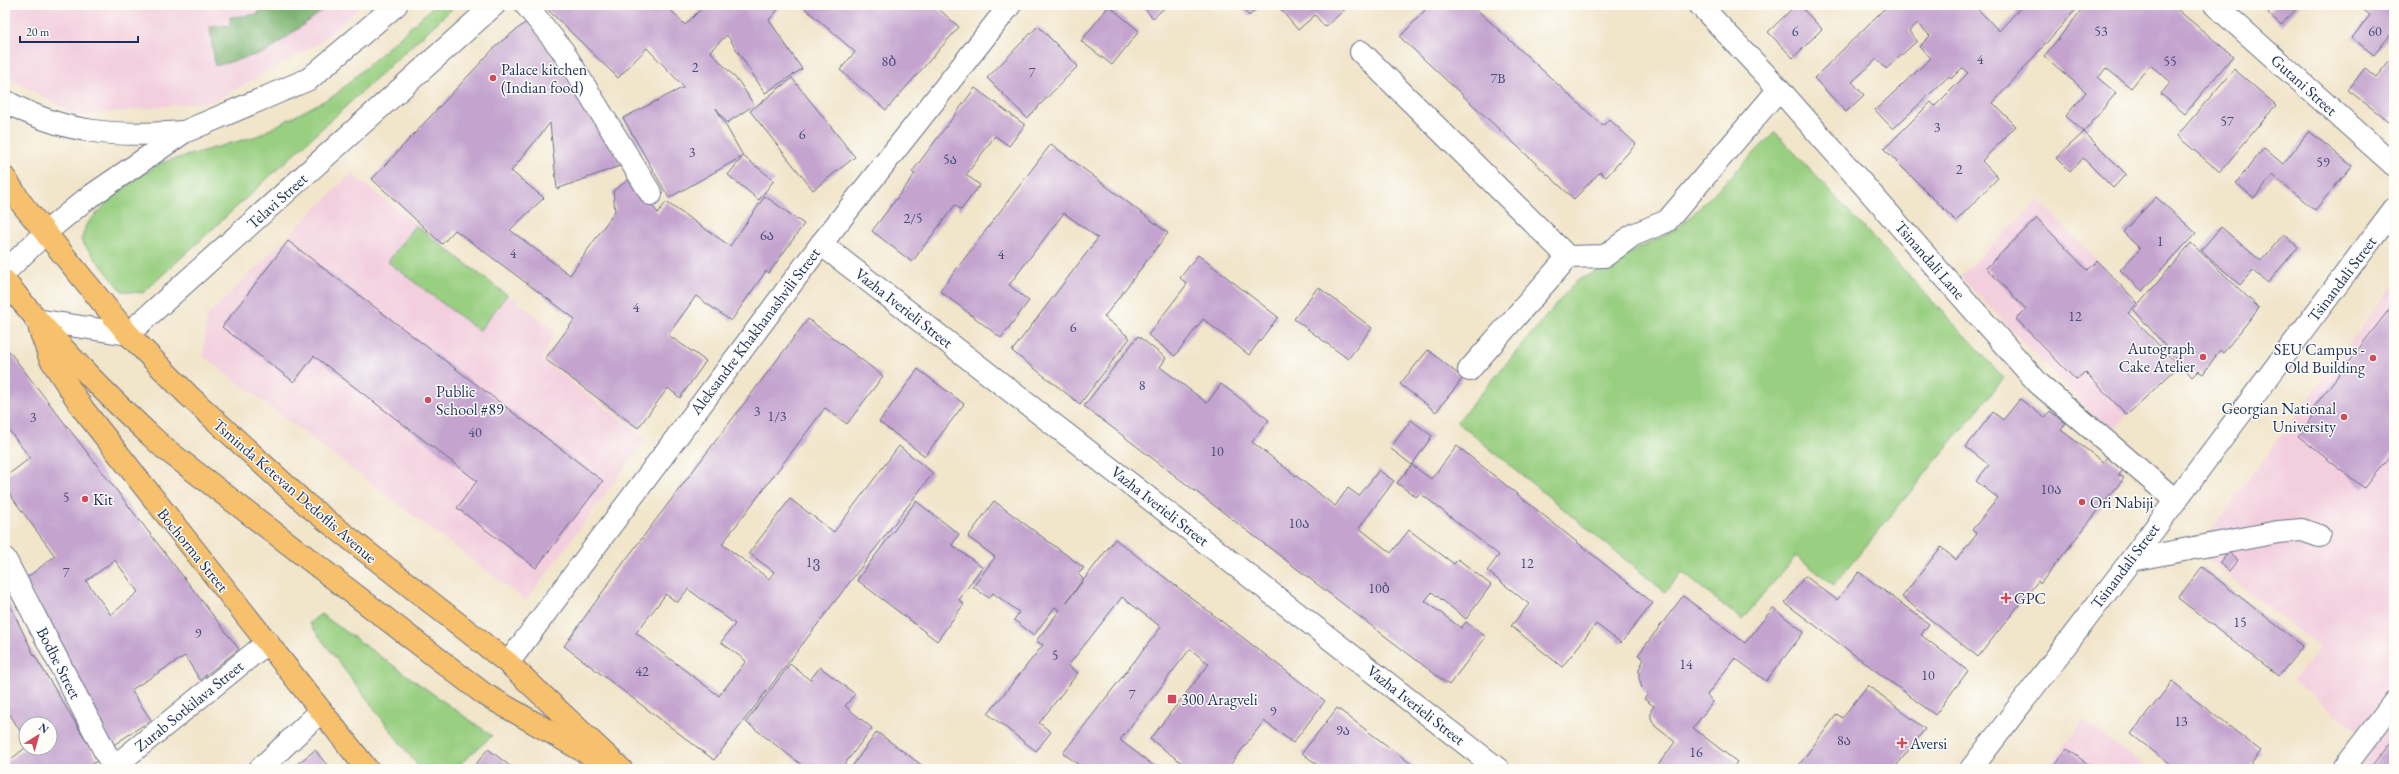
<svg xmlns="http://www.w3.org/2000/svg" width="2399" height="774" viewBox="0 0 2399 774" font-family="'EB Garamond','Noto Serif Georgian',serif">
	<rect width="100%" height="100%" fill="#fdfcf7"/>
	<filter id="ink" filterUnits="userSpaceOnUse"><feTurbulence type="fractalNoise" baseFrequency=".025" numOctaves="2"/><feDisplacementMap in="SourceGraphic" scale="8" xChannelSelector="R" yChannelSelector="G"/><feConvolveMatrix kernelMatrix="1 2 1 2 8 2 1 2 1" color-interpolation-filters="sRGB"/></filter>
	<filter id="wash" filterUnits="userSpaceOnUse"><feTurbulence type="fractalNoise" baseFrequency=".012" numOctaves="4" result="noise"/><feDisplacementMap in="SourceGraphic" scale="16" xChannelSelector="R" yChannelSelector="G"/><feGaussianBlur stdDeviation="0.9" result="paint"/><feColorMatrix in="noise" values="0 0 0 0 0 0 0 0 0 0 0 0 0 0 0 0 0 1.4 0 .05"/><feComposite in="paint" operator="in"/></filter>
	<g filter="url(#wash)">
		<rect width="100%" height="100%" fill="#f1e5ca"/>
		<!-- built -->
		<g fill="#f3cfde">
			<polygon points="5,5 362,5 322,41 214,101 77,116 5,75"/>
			<polygon points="351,174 555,331 542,360 646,439 526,601 203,356 207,316"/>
			<polygon points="2039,200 2138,303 2128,313 2179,366 2110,432 1960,276"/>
			<polygon points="2394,284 2394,769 2355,769 2375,744 2293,681 2319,647 2196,550"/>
			<polygon points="2083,721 2147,768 2146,769 2047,769"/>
		</g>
		<!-- green -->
		<g fill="#99cf81" stroke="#5a7f70">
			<polygon points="435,5 456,5 143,293 122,291 81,241 86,225 116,193 160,163 257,136 335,95"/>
			<polygon points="1775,132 2004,378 1834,585 1796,556 1742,620 1682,572 1665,592 1457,422 1575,282 1680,227"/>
			<polygon points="415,225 507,295 479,331 388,262"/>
			<polygon points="321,614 492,736 454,769 420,769 309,623"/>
		</g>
		<!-- forest -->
		<polygon fill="#7ab26f" stroke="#4a7066" points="258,5 330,5 267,52 215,66 210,27 230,25 230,17 259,14"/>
		<g id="blocks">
			<!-- building -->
			<g fill="#c4a4cf" fill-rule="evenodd">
				<polygon points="543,5 666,5 685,25 705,5 782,5 769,20 802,69 765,93 727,35 710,51 740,83 754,105 727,123 716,108 743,156 669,198 623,118 684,87 647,48 618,78"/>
				<polygon points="801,5 885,5 888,7 889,5 934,5 959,27 886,110 840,70 855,52"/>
				<polygon points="1141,5 1168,5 1153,18"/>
				<polygon points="1240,5 1261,5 1249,16"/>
				<polygon points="1277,5 1350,5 1325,27 1315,15 1298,30"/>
				<polygon points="1423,5 1478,5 1475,8 1603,126 1609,119 1636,144 1606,177 1600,172 1574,199 1400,37 1425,10 1421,7"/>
				<polygon points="1796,5 1799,5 1822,29 1793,58 1768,32"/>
				<polygon points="1883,5 1974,5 1999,31 2023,5 2079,6 1993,103 2016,126 1982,161 1998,178 1956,221 1884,149 1931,102 1935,106 1968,73 1962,68 1951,79 1949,76 1893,129 1875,110 1931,58 1919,47 1930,36 1918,23 1909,31 1917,41 1886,69 1877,59 1852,82 1864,95 1846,112 1814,78 1885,8"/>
				<polygon points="2086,5 2172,5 2233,56 2185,114 2161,94 2171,82 2150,65 2131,88 2106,68 2098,78 2116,93 2084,132 2066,116 2086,92 2044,56"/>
				<polygon points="2275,5 2300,5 2281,25 2268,13"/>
				<polygon points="2357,5 2394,5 2394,34 2392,33 2374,55 2352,38 2370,15"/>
				<polygon points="1109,6 1139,31 1112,65 1081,41"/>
				<polygon points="529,20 622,165 557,189 550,123 511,171 544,198 510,230 570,275 615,211 613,191 631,178 658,213 666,202 730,246 765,196 804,224 769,273 766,271 731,321 696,296 668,335 706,361 680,398 668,388 638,428 545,359 575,319 455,230 442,244 372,179 498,44"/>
				<polygon points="1038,26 1078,66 1027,118 987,78"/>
				<polygon points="2394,55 2394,114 2388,121 2348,90 2365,68 2376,77"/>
				<polygon points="2234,69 2276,105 2220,172 2177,136"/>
				<polygon points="792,78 855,157 813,190 750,111"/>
				<polygon points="975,88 1025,125 1009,146 995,136 966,175 980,185 961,210 955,205 912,262 872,231 915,174 912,172"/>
				<polygon points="2309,131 2352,166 2315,210 2273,175 2254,198 2236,183 2264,148 2283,164"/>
				<polygon points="2084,132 2126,174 2113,188 2083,158 2070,172 2056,158"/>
				<polygon points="1051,144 1168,233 1104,317 1130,338 1080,404 1012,351 1098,238 1064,213 1009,285 1029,301 1001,338 940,291"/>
				<polygon points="743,156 774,180 759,200 728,175"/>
				<polygon points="2156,197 2196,233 2142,291 2120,270 2140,249 2123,232"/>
				<polygon points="2037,218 2087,270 2097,261 2138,303 2128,313 2179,366 2127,415 2085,372 2076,380 2016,319 2026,309 1986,268"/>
				<polygon points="2221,227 2261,261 2284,234 2298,247 2268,283 2253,270 2240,285 2201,250"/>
				<polygon points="288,241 603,481 536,568 457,508 477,481 314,356 294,382 222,327"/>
				<polygon points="2191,243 2259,308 2223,353 2220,350 2203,374 2198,371 2192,377 2134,310"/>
				<polygon points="1198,255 1278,317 1249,355 1203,319 1175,356 1148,335 1187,284 1180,278"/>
				<polygon points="1318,287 1372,328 1348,359 1294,319"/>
				<polygon points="2394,303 2394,450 2364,488 2298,436 2314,416 2310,412"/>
				<path d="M808,319L883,376L847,424L825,408L722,544L769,579L774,572L749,553L790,499L834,532L899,446L933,473L714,760L564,646L624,562ZM688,589L735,624L721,642L746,661L719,696L636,633L666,594L677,603Z"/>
				<polygon points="1138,336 1166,358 1160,367 1207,403 1221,384 1269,420 1252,442 1335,506 1348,488 1359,496 1379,470 1394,481 1359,528 1391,553 1409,530 1454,564 1458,559 1491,585 1466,619 1432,592 1425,601 1461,628 1466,622 1486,637 1449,685 1084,406"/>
				<path d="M5,346L239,649L200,680L185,656L131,690L151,720L112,746L25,579L55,556L5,488V477L30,458L5,425ZM115,560L138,592L111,615L86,581Z"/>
				<polygon points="1428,350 1463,378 1436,412 1400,384"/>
				<polygon points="918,369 964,404 925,456 879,422"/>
				<polygon points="2020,399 2045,418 2050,411 2066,423 2061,430 2103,462 2107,457 2123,470 2119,475 2124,478 2040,584 2038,581 1978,657 1902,597 1941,547 1956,560 1977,534 1972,530 1998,498 1976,481 1989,465 1966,447 1993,412 2003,420"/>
				<polygon points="1411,420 1432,436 1412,465 1390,448"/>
				<polygon points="1457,446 1653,603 1621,643 1596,624 1562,667 1511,626 1529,604 1487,571 1499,555 1420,493 1416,497 1397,483 1412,465 1431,479"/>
				<polygon points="916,501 959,534 952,545 982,567 959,600 964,604 937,641 857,580"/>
				<polygon points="994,501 1084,568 1078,574 1083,579 1066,603 1115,539 1325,701 1293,743 1264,721 1227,769 1177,769 1182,763 1150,739 1209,664 1190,649 1120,740 1158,769 1084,769 1063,753 1161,627 1122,597 1068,666 1078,673 1039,723 1051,732 1036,751 988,714 1043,645 1036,641 1060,610 1055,607 1034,635 1014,620 1019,612 993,593 989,598 973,587 995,557 968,537"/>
				<polygon points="2228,552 2238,560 2229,571 2219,563"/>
				<polygon points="2202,567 2303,646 2279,676 2178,598"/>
				<polygon points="1859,572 1929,624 1921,635 1968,671 1935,715 1785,603 1805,576 1837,600"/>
				<polygon points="5,595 33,653 98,760 87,769 5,769 5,764 25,748 50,748 50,724 26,724 26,741 5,706"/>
				<polygon points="1683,596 1745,643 1773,608 1804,632 1766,681 1735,658 1707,695 1713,702 1693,728 1737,762 1732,769 1655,769 1675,742 1655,726 1651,718 1651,710 1654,706 1644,699 1648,694 1642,688 1639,678 1639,669 1644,659 1638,655"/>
				<polygon points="790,664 810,680 820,667 855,694 845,706 872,728 841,769 807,769 746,722"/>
				<polygon points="2172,682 2261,751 2247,769 2176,769 2131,734"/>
				<polygon points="1868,685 1925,729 1894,769 1796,769 1837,714 1842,718"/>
				<polygon points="1337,708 1414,766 1412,769 1323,769 1302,753"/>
				<polygon points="877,732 927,769 850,769"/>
				<polygon points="2394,737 2394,769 2369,769"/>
				<polygon points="488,749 514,769 472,769"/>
				<polygon points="2067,749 2095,769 2051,769"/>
				<polygon points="315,750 330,769 291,769"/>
			</g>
		</g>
	</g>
	<g filter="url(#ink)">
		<use href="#blocks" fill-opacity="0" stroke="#666f84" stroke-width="1"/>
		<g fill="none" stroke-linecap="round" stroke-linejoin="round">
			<defs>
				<g id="minor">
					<polyline points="526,5 563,51 651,194"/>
					<polyline points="1700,5 1779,89 2038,383 2175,500"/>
					<polyline points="2215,5 2394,165"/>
					<polyline points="1361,52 1568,257"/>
					<path d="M5,101C64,134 117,137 183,132"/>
					<polyline points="821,244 1498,769"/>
					<polyline points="5,272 45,233 85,200 184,132 309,79 396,5"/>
					<polyline points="36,320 128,334 494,5"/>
					<polyline points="1469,370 1568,257 1605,256 1633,235 1667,221 1779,89"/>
					<polyline points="5,559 113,767"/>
					<polyline points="2131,560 2278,532 2302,530 2319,536"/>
					<polyline points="508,663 821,244 1010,5"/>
					<polyline points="111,769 268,642"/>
					<polyline points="260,769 321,711"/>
					<polyline points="1971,769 2131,560 2394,209"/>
					<polyline points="2343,769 2394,702"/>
				</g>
				<g id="major">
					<polyline points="5,178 22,204 128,334 188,395 307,505 508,663 621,769"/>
					<path d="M5,281C53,341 107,396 164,448L484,694L599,760"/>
					<polyline points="40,330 50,358 83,409 367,769"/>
				</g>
			</defs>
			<!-- minor casing -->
			<use href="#minor" stroke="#666f84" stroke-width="24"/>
			<!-- major casing -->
			<use href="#major" stroke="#666f84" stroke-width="24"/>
			<!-- minor -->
			<use href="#minor" stroke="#fff" stroke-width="22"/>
			<!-- major -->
			<use href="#major" stroke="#f7c06c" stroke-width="22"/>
		</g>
	</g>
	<!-- markers -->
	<g fill="#d1495b" stroke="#fdfcf7" stroke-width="1.5">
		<circle cx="493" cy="78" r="4"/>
		<circle cx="2203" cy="357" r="4"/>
		<circle cx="2373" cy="358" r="4"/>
		<circle cx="428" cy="400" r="4"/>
		<circle cx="2344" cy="417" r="4"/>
		<circle cx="85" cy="499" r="4"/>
		<circle cx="2082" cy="502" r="4"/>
		<path d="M2004 592h4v4h4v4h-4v4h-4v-4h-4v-4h4z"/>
		<rect x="1167" y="694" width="10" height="10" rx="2"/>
		<path d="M1900 737h4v4h4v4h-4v4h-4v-4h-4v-4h4z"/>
	</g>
	<g text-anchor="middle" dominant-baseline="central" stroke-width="3" stroke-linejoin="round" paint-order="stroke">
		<!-- number labels -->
		<g font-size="14" fill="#454c7a">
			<text x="1795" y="31">6</text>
			<text x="2101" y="31">53</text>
			<text x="2375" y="31">60</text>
			<text x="1980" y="59">4</text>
			<text x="889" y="61">8ბ</text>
			<text x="2170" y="61">55</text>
			<text x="695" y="67">2</text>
			<text x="1032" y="72">7</text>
			<text x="1498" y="78">7B</text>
			<text x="2227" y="121">57</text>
			<text x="1937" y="127">3</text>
			<text x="802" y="134">6</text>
			<text x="692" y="152">3</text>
			<text x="950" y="159">5ა</text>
			<text x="2323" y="162">59</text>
			<text x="1959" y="169">2</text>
			<text x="913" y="218">2/5</text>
			<text x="767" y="235">6ა</text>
			<text x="2160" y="241">1</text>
			<text x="513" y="253">4</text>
			<text x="1001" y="254">4</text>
			<text x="636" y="307">4</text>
			<text x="2075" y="316">12</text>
			<text x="1073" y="327">6</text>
			<text x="1142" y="385">8</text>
			<text x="757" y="411">3</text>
			<text x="777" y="416">1/3</text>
			<text x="33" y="417">3</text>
			<text x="475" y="432">40</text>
			<text x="1217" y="451">10</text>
			<text x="2051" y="489">10ა</text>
			<text x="66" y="497">5</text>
			<text x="1299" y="523">10ა</text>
			<text x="813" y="562">1ვ</text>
			<text x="1527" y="563">12</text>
			<text x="66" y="572">7</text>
			<text x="1379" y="588">10ბ</text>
			<text x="2240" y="622">15</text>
			<text x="198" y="633">9</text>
			<text x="1055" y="655">5</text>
			<text x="1686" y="664">14</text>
			<text x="642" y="671">42</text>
			<text x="1928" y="675">10</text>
			<text x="1132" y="694">7</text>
			<text x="1273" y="711">9</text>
			<text x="2181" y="721">13</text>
			<text x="1343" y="730">9ა</text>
			<text x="1844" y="740">8ა</text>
			<text x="1696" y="752">16</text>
		</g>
		<!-- poi labels -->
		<g font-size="16" fill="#1b2f5e" stroke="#fdfcf7" text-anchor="start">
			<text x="501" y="69">Palace kitchen<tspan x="501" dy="18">(Indian food)</tspan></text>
			<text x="2195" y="348" text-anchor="end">Autograph<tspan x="2195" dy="18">Cake Atelier</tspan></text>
			<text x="2365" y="349" text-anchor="end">SEU Campus -<tspan x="2365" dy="18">Old Building</tspan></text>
			<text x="436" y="391">Public<tspan x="436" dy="18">School #89</tspan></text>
			<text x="2336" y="408" text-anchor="end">Georgian National<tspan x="2336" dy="18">University</tspan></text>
			<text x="93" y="499">Kit</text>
			<text x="2090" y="502">Ori Nabiji</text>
			<text x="2014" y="598">GPC</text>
			<text x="1181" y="699">300 Aragveli</text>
			<text x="1910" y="743">Aversi</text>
		</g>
		<!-- street labels -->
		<g font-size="16" fill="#1b2f5e" stroke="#fdfcf7">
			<text transform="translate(2304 85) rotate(42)">Gutani Street</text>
			<text transform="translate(277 201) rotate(-42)">Telavi Street</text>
			<text transform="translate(1930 260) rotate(49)">Tsinandali Lane</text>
			<text transform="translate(2342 279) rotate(-53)">Tsinandali Street</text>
			<text transform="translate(904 308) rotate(38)">Vazha Iverieli Street</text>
			<text transform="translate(755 331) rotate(-53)">Aleksandre Khakhanashvili Street</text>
			<text transform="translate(295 491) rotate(41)">Tsminda Ketevan Dedoflis Avenue</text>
			<text transform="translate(1160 506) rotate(38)">Vazha Iverieli Street</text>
			<text transform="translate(193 550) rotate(51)">Bochorma Street</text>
			<text transform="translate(2125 566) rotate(-53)">Tsinandali Street</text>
			<text transform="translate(59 663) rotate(63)">Bodbe Street</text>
			<text transform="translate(1416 705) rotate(38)">Vazha Iverieli Street</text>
			<text transform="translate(189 706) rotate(-39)">Zurab Sotkilava Street</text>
		</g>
	</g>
	<!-- margin -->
	<rect width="2399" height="774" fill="none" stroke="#fdfcf7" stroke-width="20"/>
	<!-- north arrow -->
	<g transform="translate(38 736) rotate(37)"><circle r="19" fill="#fdfcf7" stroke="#a3aaba"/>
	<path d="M0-3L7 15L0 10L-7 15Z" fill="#d1495b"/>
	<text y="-6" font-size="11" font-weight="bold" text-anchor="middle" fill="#1b2f5e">N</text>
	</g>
	<!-- scale -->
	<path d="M20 36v6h118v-6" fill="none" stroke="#1b2f5e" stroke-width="2"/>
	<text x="26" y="36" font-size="12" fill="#1b2f5e" stroke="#fdfcf7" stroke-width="3" paint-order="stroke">20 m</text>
</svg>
